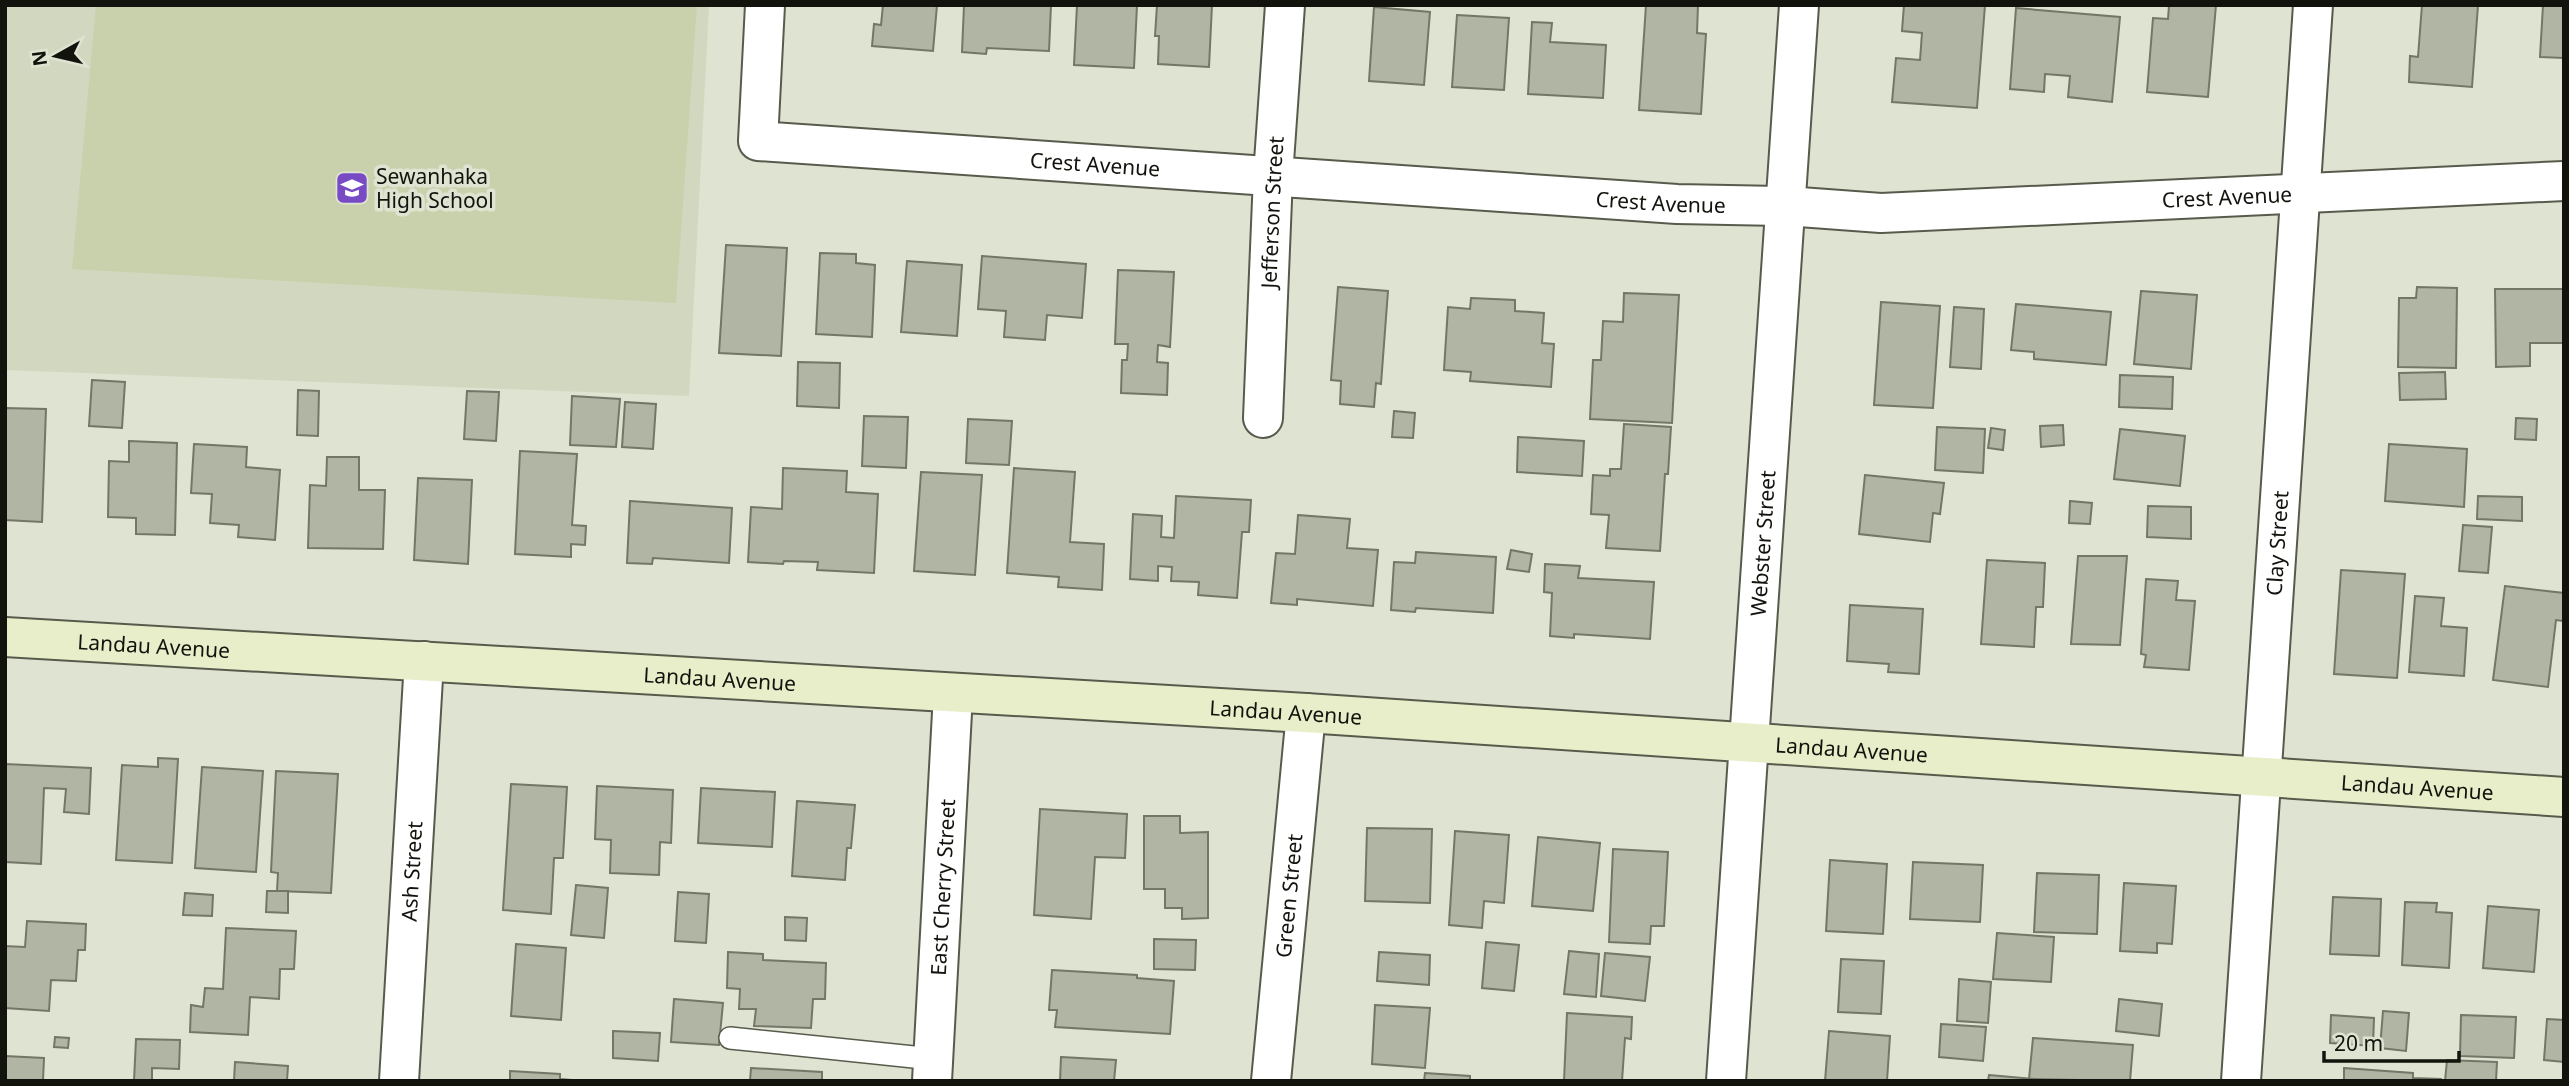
<svg xmlns="http://www.w3.org/2000/svg" width="2569" height="1086" viewBox="0 0 2569 1086" font-family="'Noto Sans',sans-serif">
	<rect width="100%" height="100%" fill="#dfe3d2"/>
	<!-- built -->
	<polygon fill="#d2d7bf" points="5,5 709,5 689,396 5,370"/>
	<!-- green -->
	<polygon fill="#c9d0ac" points="96,5 697,5 676,303 72,269"/>
	<!-- building -->
	<g fill="#b1b5a4" stroke="#747768" stroke-width="2">
		<polygon points="883,5 937,5 933,51 872,46 874,24 881,25"/>
		<polygon points="964,5 1051,5 1049,51 987,48 986,54 962,52"/>
		<polygon points="1077,5 1137,5 1134,68 1074,65"/>
		<polygon points="1157,5 1212,5 1209,67 1158,64 1159,36 1155,36"/>
		<polygon points="1646,5 1698,5 1697,33 1706,34 1701,114 1639,110"/>
		<polygon points="1904,5 1985,5 1977,108 1892,102 1896,58 1920,60 1922,33 1902,31"/>
		<polygon points="2169,5 2216,5 2208,97 2147,92 2153,18 2168,19"/>
		<polygon points="2422,5 2478,5 2472,87 2409,82 2410,56 2418,57"/>
		<polygon points="2543,5 2564,5 2564,58 2540,57"/>
		<polygon points="1374,7 1430,12 1424,85 1369,81"/>
		<polygon points="2016,8 2120,17 2112,102 2068,97 2070,76 2045,74 2044,92 2010,89"/>
		<polygon points="1457,15 1509,18 1504,90 1452,87"/>
		<polygon points="1532,22 1552,23 1550,42 1606,45 1603,98 1528,94"/>
		<polygon points="726,245 787,248 781,356 719,353"/>
		<polygon points="820,253 856,254 856,263 875,265 872,337 816,334"/>
		<polygon points="982,256 1086,264 1082,318 1047,315 1045,340 1004,337 1006,311 978,309"/>
		<polygon points="907,261 962,265 957,336 901,332"/>
		<polygon points="1118,270 1174,272 1170,347 1158,345 1157,362 1168,363 1167,395 1121,393 1122,360 1127,360 1128,344 1115,344"/>
		<polygon points="1338,287 1388,291 1381,384 1376,383 1374,407 1340,404 1341,381 1331,380"/>
		<polygon points="2417,287 2457,288 2456,368 2398,367 2399,298 2416,298"/>
		<polygon points="2495,289 2564,289 2564,343 2530,343 2530,366 2496,367"/>
		<polygon points="2141,291 2197,295 2191,369 2134,364"/>
		<polygon points="1624,293 1679,295 1672,423 1590,419 1593,360 1601,360 1603,321 1623,322"/>
		<polygon points="1471,298 1515,300 1515,311 1544,313 1542,343 1554,344 1551,387 1470,381 1471,372 1444,370 1448,307 1470,309"/>
		<polygon points="1881,302 1940,306 1933,408 1874,405"/>
		<polygon points="2016,304 2111,312 2106,365 2034,359 2034,352 2011,350"/>
		<polygon points="1954,307 1984,309 1981,369 1950,367"/>
		<polygon points="798,362 840,363 839,408 797,406"/>
		<polygon points="2445,372 2446,399 2400,400 2399,373"/>
		<polygon points="2120,375 2173,377 2172,409 2119,407"/>
		<polygon points="92,380 125,382 122,428 89,426"/>
		<polygon points="298,390 319,391 318,436 297,435"/>
		<polygon points="467,391 499,392 496,441 464,439"/>
		<polygon points="572,396 620,399 616,447 570,445"/>
		<polygon points="625,402 656,404 653,449 622,447"/>
		<polygon points="5,408 46,409 42,522 5,520"/>
		<polygon points="1394,411 1415,413 1413,438 1392,437"/>
		<polygon points="864,416 908,417 906,468 862,466"/>
		<polygon points="2516,418 2537,419 2536,440 2515,439"/>
		<polygon points="968,419 1012,421 1009,465 966,463"/>
		<polygon points="1624,424 1671,427 1668,474 1665,474 1660,551 1606,548 1609,515 1591,514 1593,475 1610,476 1610,469 1621,469"/>
		<polygon points="2063,425 2064,445 2041,447 2040,426"/>
		<polygon points="1937,427 1985,429 1983,473 1935,470"/>
		<polygon points="1991,428 2005,430 2003,450 1988,448"/>
		<polygon points="2120,429 2185,436 2180,486 2114,479"/>
		<polygon points="1518,437 1584,441 1582,476 1517,472"/>
		<polygon points="129,441 177,443 175,535 136,534 136,518 108,517 109,461 129,462"/>
		<polygon points="194,444 247,447 246,467 280,470 275,540 238,537 239,525 210,523 212,494 191,493"/>
		<polygon points="2389,444 2467,449 2464,507 2385,501"/>
		<polygon points="520,451 577,454 572,525 586,526 585,545 571,544 571,557 515,554"/>
		<polygon points="327,457 359,457 359,490 385,490 383,549 308,548 310,485 326,486"/>
		<polygon points="783,468 847,471 846,492 878,494 874,573 817,570 818,562 784,561 783,564 748,562 751,507 782,509"/>
		<polygon points="1014,468 1075,472 1070,542 1104,544 1102,590 1058,587 1059,577 1007,573"/>
		<polygon points="921,472 982,475 975,575 914,571"/>
		<polygon points="1865,475 1944,483 1940,514 1933,513 1930,542 1859,534"/>
		<polygon points="418,478 472,480 468,564 414,560"/>
		<polygon points="1176,496 1251,500 1249,532 1242,532 1237,598 1198,595 1199,582 1171,581 1172,567 1158,566 1158,581 1130,579 1133,514 1162,516 1161,537 1174,538"/>
		<polygon points="2478,496 2522,497 2522,521 2477,519"/>
		<polygon points="630,501 732,508 729,563 653,558 652,564 627,563"/>
		<polygon points="2070,501 2092,503 2090,524 2069,523"/>
		<polygon points="2148,506 2191,507 2191,539 2147,537"/>
		<polygon points="1298,515 1350,519 1347,548 1378,550 1373,606 1297,599 1297,605 1271,603 1276,553 1295,554"/>
		<polygon points="2463,525 2492,527 2488,573 2459,571"/>
		<polygon points="1511,550 1532,554 1529,572 1507,569"/>
		<polygon points="1416,552 1496,557 1493,613 1416,608 1415,612 1391,610 1394,562 1415,563"/>
		<polygon points="2078,556 2127,556 2120,645 2071,644"/>
		<polygon points="1987,560 2045,563 2043,607 2036,607 2034,647 1981,644"/>
		<polygon points="1545,564 1580,566 1578,578 1654,582 1650,639 1574,634 1574,638 1550,636 1552,593 1544,592"/>
		<polygon points="2341,570 2405,574 2397,678 2334,674"/>
		<polygon points="2146,579 2178,581 2176,600 2195,601 2189,670 2144,667 2146,655 2141,654"/>
		<polygon points="2505,586 2564,593 2564,621 2556,620 2548,687 2493,680"/>
		<polygon points="2415,596 2444,598 2441,626 2467,628 2464,676 2409,672"/>
		<polygon points="1850,605 1923,609 1919,674 1888,672 1889,664 1847,661"/>
		<polygon points="158,758 178,759 172,863 116,860 122,765 158,767"/>
		<polygon points="5,764 91,768 89,814 64,812 66,789 44,788 41,864 5,862"/>
		<polygon points="202,767 263,771 256,872 195,868"/>
		<polygon points="276,771 338,774 331,893 277,891 278,873 271,872"/>
		<polygon points="511,784 567,787 563,858 554,858 551,914 503,910"/>
		<polygon points="597,786 673,790 671,843 660,842 659,875 610,873 611,840 595,839"/>
		<polygon points="701,788 775,792 772,847 698,843"/>
		<polygon points="797,801 855,805 851,848 847,848 845,880 792,876"/>
		<polygon points="1040,809 1127,814 1125,858 1095,857 1091,919 1034,915"/>
		<polygon points="1144,816 1180,816 1180,833 1208,832 1208,918 1182,919 1182,908 1165,908 1165,889 1144,889"/>
		<polygon points="1367,828 1432,829 1430,903 1365,901"/>
		<polygon points="1455,831 1509,835 1504,903 1484,901 1482,928 1449,925"/>
		<polygon points="1538,837 1600,843 1593,911 1532,906"/>
		<polygon points="1613,849 1668,852 1664,926 1651,926 1650,944 1609,942"/>
		<polygon points="1830,860 1887,864 1883,934 1826,931"/>
		<polygon points="1913,862 1983,865 1980,922 1910,919"/>
		<polygon points="2037,873 2099,875 2097,934 2034,932"/>
		<polygon points="2124,883 2176,886 2172,944 2157,943 2157,953 2120,951"/>
		<polygon points="576,885 608,888 604,938 571,935"/>
		<polygon points="267,891 288,891 288,913 266,912"/>
		<polygon points="678,892 709,894 706,943 675,941"/>
		<polygon points="185,893 213,895 212,916 183,915"/>
		<polygon points="2333,897 2381,899 2379,956 2330,954"/>
		<polygon points="2405,902 2437,903 2436,912 2452,913 2449,968 2402,965"/>
		<polygon points="2488,906 2539,910 2534,972 2483,968"/>
		<polygon points="785,917 807,918 806,941 785,940"/>
		<polygon points="27,921 86,924 85,950 78,950 76,981 51,980 49,1011 5,1008 5,946 25,947"/>
		<polygon points="226,928 296,931 294,969 280,969 279,999 250,997 248,1035 190,1032 191,1005 203,1007 205,988 223,989"/>
		<polygon points="1997,933 2054,937 2051,982 1993,979"/>
		<polygon points="1154,939 1196,940 1195,970 1154,969"/>
		<polygon points="1486,942 1519,945 1514,991 1482,988"/>
		<polygon points="516,944 566,948 561,1020 511,1016"/>
		<polygon points="1569,951 1599,954 1596,997 1564,994"/>
		<polygon points="728,952 763,954 763,960 826,963 825,999 813,999 811,1028 754,1026 756,1009 739,1009 740,989 727,988"/>
		<polygon points="1379,952 1430,955 1429,985 1377,981"/>
		<polygon points="1605,953 1650,957 1645,1001 1601,996"/>
		<polygon points="1841,959 1884,961 1881,1014 1838,1012"/>
		<polygon points="1052,970 1137,975 1137,978 1174,981 1170,1034 1055,1027 1057,1010 1049,1010"/>
		<polygon points="1959,979 1991,982 1988,1023 1957,1021"/>
		<polygon points="674,999 723,1003 719,1045 671,1042"/>
		<polygon points="2119,999 2162,1004 2159,1036 2116,1031"/>
		<polygon points="1375,1005 1430,1008 1425,1068 1372,1064"/>
		<polygon points="2383,1011 2409,1013 2406,1051 2380,1048"/>
		<polygon points="1567,1013 1632,1017 1631,1039 1625,1038 1622,1081 1564,1081"/>
		<polygon points="2331,1015 2374,1018 2373,1046 2330,1043"/>
		<polygon points="2461,1015 2516,1017 2514,1058 2460,1056"/>
		<polygon points="2547,1019 2564,1020 2564,1062 2544,1060"/>
		<polygon points="1941,1024 1986,1027 1983,1061 1939,1057"/>
		<polygon points="613,1031 660,1033 658,1061 613,1058"/>
		<polygon points="1829,1031 1890,1036 1887,1081 1825,1081"/>
		<polygon points="55,1037 69,1038 68,1048 54,1047"/>
		<polygon points="2033,1038 2133,1045 2130,1081 2029,1079"/>
		<polygon points="136,1039 180,1040 179,1069 152,1068 152,1081 134,1081"/>
		<polygon points="5,1056 44,1058 43,1081 5,1081"/>
		<polygon points="1061,1057 1116,1060 1114,1081 1060,1081"/>
		<polygon points="2447,1060 2497,1062 2496,1081 2445,1081"/>
		<polygon points="235,1062 288,1066 287,1081 234,1081"/>
		<polygon points="751,1068 822,1072 822,1081 750,1081"/>
		<polygon points="2344,1068 2413,1073 2413,1078 2441,1079 2441,1081 2344,1081"/>
		<polygon points="510,1071 560,1074 560,1079 584,1081 510,1081"/>
		<polygon points="1425,1073 1470,1076 1470,1081 1424,1081"/>
		<polygon points="1989,1075 2034,1079 2034,1081 1988,1081"/>
	</g>
	<g fill="none" stroke-linecap="round" stroke-linejoin="round">
		<defs>
			<polyline id="lane" points="730,1038 933,1059"/>
			<g id="street">
				<path id="s1" d="M765,5L758,141L1677,204L1786,206L1881,213L2564,181"/>
				<path id="s2" d="M1263,418L1273,176L1285,5"/>
				<path id="s3" d="M399,1081L424,661"/>
				<path id="s4" d="M932,1081L953,694"/>
				<path id="s5" d="M1271,1081L1306,713"/>
				<path id="s6" d="M1726,1081L1799,5"/>
				<path id="s7" d="M2241,1081L2313,5"/>
			</g>
			<g id="secondary">
				<path id="s8" d="M5,637L1306,713L2564,797"/>
			</g>
		</defs>
		<!-- lane casing -->
		<use href="#lane" stroke="#585b4c" stroke-width="24"/>
		<!-- street casing -->
		<use href="#street" stroke="#585b4c" stroke-width="42"/>
		<!-- secondary casing -->
		<use href="#secondary" stroke="#585b4c" stroke-width="42"/>
		<!-- lane -->
		<use href="#lane" stroke="#fff" stroke-width="21"/>
		<!-- street -->
		<use href="#street" stroke="#fff" stroke-width="38"/>
		<!-- secondary -->
		<use href="#secondary" stroke="#e9eeca" stroke-width="38"/>
	</g>
	<!-- icons -->
	<defs>
		<symbol id="school-square" viewBox="-11 -11 22 22"><rect x="-9" y="-9" width="18" height="18" rx="4" fill="#784ac3" stroke="#dfe3d2"/><path d="M0-5L7-2L0 1L-7-2ZM-4 1L0 2.5L4 1V4Q0 6-4 4Z" fill="#fff"/></symbol>
	</defs>
	<g fill-rule="evenodd">
		<use href="#school-square" x="333" y="169" width="38" height="38"/>
	</g>
	<g text-anchor="middle" dominant-baseline="central" stroke-width="7" stroke-linejoin="round" paint-order="stroke">
		<!-- street labels -->
		<g font-size="21" fill="#12130d" stroke="#dfe3d2">
			<text stroke="none"><textPath href="#s1" startOffset="474">Crest Avenue</textPath></text>
			<text stroke="none"><textPath href="#s1" startOffset="1608">Crest Avenue</textPath></text>
			<text stroke="none"><textPath href="#s1" startOffset="1041">Crest Avenue</textPath></text>
			<text stroke="none"><textPath href="#s2" startOffset="206">Jefferson Street</textPath></text>
			<text stroke="none"><textPath href="#s6" startOffset="539">Webster Street</textPath></text>
			<text stroke="none"><textPath href="#s7" startOffset="539">Clay Street</textPath></text>
			<text stroke="none"><textPath href="#s8" startOffset="149">Landau Avenue</textPath></text>
			<text stroke="none"><textPath href="#s8" startOffset="716">Landau Avenue</textPath></text>
			<text stroke="none"><textPath href="#s8" startOffset="1283">Landau Avenue</textPath></text>
			<text stroke="none"><textPath href="#s8" startOffset="1850">Landau Avenue</textPath></text>
			<text stroke="none"><textPath href="#s8" startOffset="2417">Landau Avenue</textPath></text>
			<text stroke="none"><textPath href="#s3" startOffset="210">Ash Street</textPath></text>
			<text stroke="none"><textPath href="#s4" startOffset="194">East Cherry Street</textPath></text>
			<text stroke="none"><textPath href="#s5" startOffset="186">Green Street</textPath></text>
		</g>
		<!-- poi labels -->
		<g font-size="21" fill="#12130d" stroke="#dfe3d2" text-anchor="start">
			<text x="376" y="176">Sewanhaka<tspan x="376" dy="24">High School</tspan></text>
		</g>
	</g>
	<!-- border -->
	<rect width="2569" height="1086" fill="none" stroke="#12130d" stroke-width="14"/>
	<!-- north arrow -->
	<g transform="translate(56 56) rotate(262)" stroke="#dfe3d2" stroke-width="5" paint-order="stroke">
	<path d="M0-5L12 26L0 18L-12 26Z" fill="#12130d"/>
	<text y="-10" font-size="19" font-weight="bold" text-anchor="middle" fill="#12130d">N</text>
	</g>
	<!-- scale -->
	<path d="M2324 1051v10h135v-10" fill="none" stroke="#12130d" stroke-width="3.5"/>
	<text x="2334" y="1051" font-size="21" fill="#12130d" stroke="#dfe3d2" stroke-width="5" paint-order="stroke">20 m</text>
</svg>
